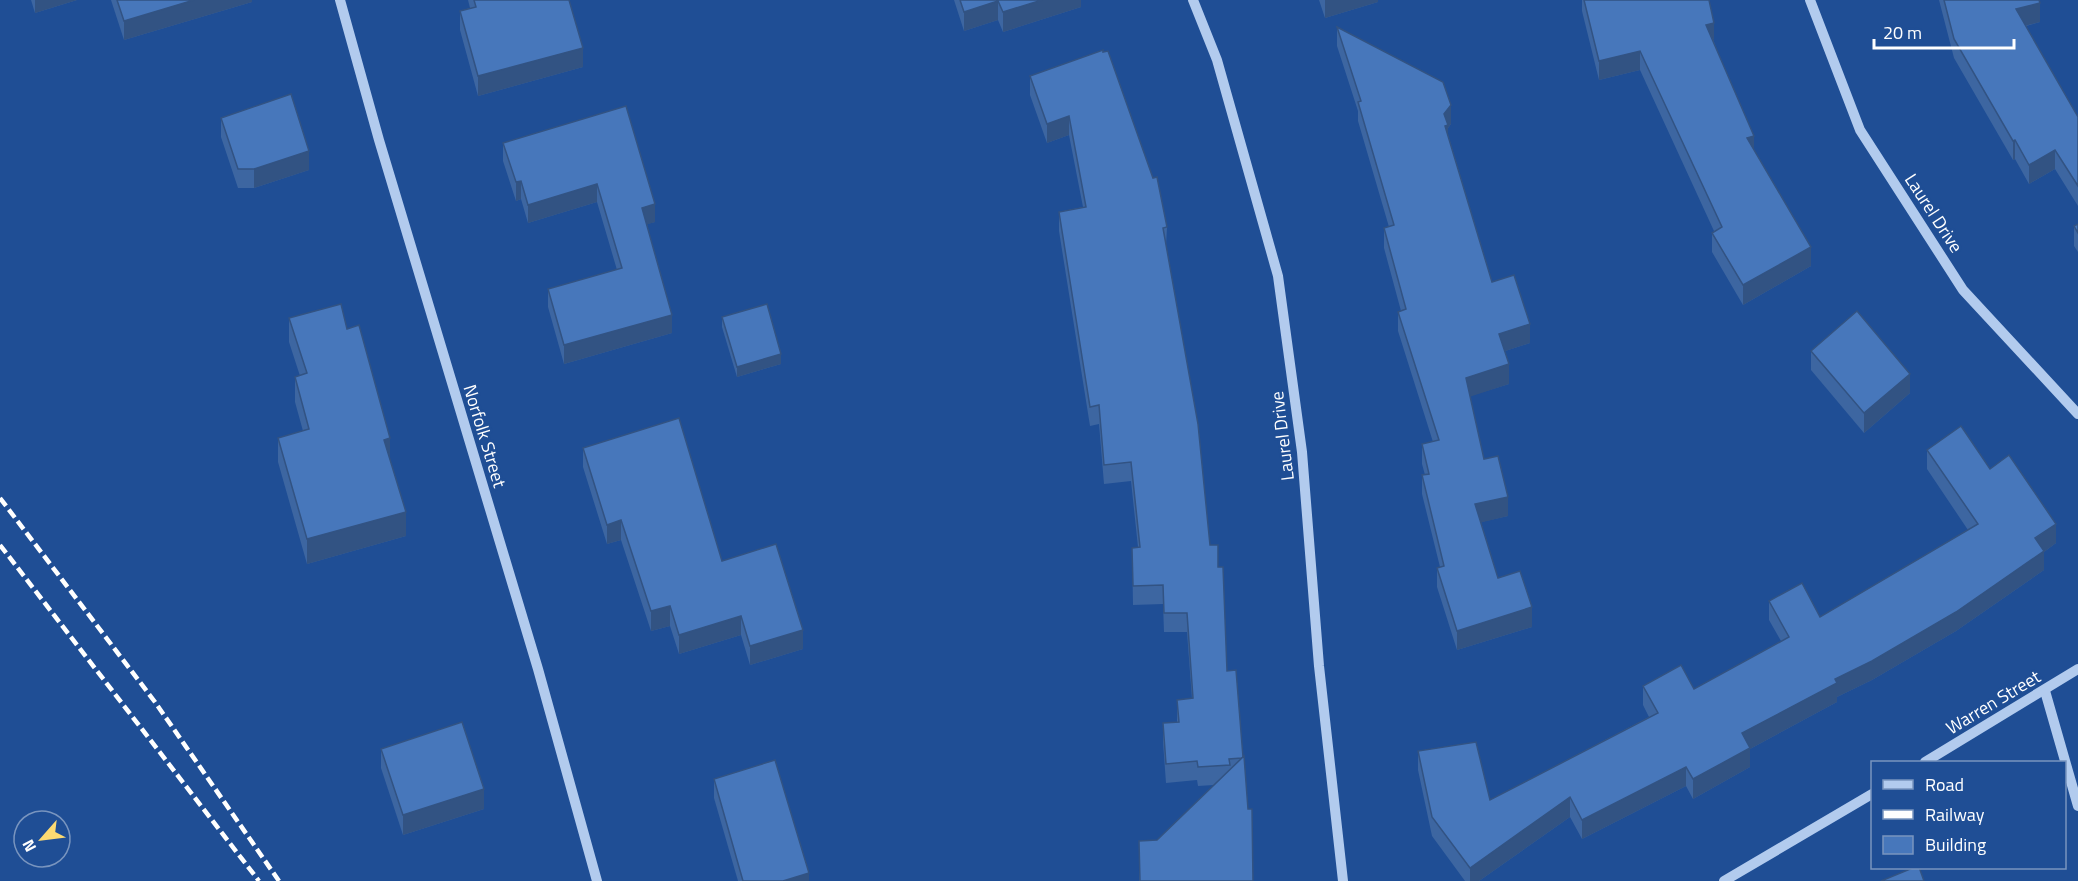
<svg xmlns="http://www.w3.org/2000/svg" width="2078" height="881" viewBox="0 0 2078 881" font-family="'Titillium Web',sans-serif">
	<rect width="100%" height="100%" fill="#1f4e95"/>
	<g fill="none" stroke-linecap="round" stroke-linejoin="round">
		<!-- minor -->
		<g stroke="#b2cbee" stroke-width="10">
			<polyline points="340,0 379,140 538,669 597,881"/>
			<polyline points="1193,0 1217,60 1278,276 1302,452 1319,666 1343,881"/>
			<polyline points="1810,0 1860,130 1963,290 2078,414"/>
			<polyline points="2045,691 2078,806"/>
			<polyline points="1925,762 2078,669"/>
			<polyline points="1724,881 1872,794"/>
		</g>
		<!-- rail -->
		<g stroke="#fff" stroke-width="4.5" stroke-dasharray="10 4.5" stroke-linecap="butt">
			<polyline points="0,498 155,702 279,881"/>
			<polyline points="0,545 259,881"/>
		</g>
	</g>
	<!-- wall -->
	<g fill="#3d66a1">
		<polygon points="31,0 77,0 35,13"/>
		<polygon points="111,0 252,0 252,2 124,40"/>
		<polygon points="468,0 569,0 583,67 478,96 460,30 460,11 470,8"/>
		<polygon points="954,0 1081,0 1081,7 1003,32 998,20 964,31"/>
		<polygon points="1319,0 1378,0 1378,2 1325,18"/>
		<polygon points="1582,0 1709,0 1714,42 1754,150 1811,266 1743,305 1712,252 1712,233 1714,231 1640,70 1599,80 1582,11"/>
		<polygon points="1939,0 2039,0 2040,22 2026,26 2078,117 2078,206 2055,169 2029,184 2015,159 2013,160 1954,58"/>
		<polygon points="1337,27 1451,124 1448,128 1448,135 1492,282 1530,343 1505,351 1509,384 1470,396 1484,459 1508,516 1481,522 1498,578 1532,627 1457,650 1437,587 1437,568 1440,567 1422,494 1422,475 1425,475 1422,464 1422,444 1433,442 1398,331 1398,312 1401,311 1384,248 1384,228 1389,227 1358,121 1358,111 1337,46"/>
		<polygon points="1103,50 1167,227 1166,246 1210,545 1218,567 1227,671 1236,670 1253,881 1139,881 1139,841 1157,840 1214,785 1198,786 1197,780 1166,783 1163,742 1163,723 1177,723 1177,700 1192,699 1187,632 1164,632 1163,604 1133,605 1132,548 1138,547 1131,481 1104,484 1099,424 1090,426 1059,231 1059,212 1083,207 1069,135 1047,143 1030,95 1030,76"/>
		<polygon points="626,106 655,222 647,224 672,333 564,364 548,307 548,289 617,270 597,202 528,223 521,199 516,201 503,161 503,143"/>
		<polygon points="221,118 309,170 254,188 238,188 221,137"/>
		<polygon points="2078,224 2078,252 2074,246 2074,226"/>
		<polygon points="722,317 781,364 737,377 722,327"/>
		<polygon points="289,318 347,329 390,460 406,536 307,564 278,462 278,438 303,431 295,402 295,377 300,376 289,342"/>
		<polygon points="1811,351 1910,393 1864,433 1811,370"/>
		<polygon points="583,448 722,561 803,649 750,665 741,635 679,654 670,626 651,631 621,540 607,544 583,467"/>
		<polygon points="1927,450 1990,469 2056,543 2044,552 2044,570 1956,631 1872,680 1837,697 1837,702 1750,749 1750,767 1693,799 1686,786 1582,839 1570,817 1479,881 1465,881 1432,836 1418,770 1418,751 1490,800 1649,717 1643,705 1643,686 1694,689 1781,641 1769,620 1769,601 1820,617 1968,530 1927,469"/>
		<polygon points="381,749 484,809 403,835 381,768"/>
		<polygon points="714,779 809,881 738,881 714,798"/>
	</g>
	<!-- shaded-wall -->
	<g fill="#325383">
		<polygon points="35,0 77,0 35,13"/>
		<polygon points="194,0 252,0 252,2 124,40 124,21"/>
		<polygon points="1042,0 1081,0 1081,7 1003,32 1003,12"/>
		<polygon points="1325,0 1378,0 1378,2 1325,18"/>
		<polygon points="998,1 998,20 964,31 964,12"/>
		<polygon points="2040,3 2040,22 2016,28 2016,9"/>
		<polygon points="1714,23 1714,42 1706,25"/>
		<polygon points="583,48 583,67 478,96 478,76"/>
		<polygon points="1640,51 1640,70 1599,80 1599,61"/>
		<polygon points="1451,105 1451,124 1448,128 1448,144 1445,145 1444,114"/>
		<polygon points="1069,116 1069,135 1047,143 1047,124"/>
		<polygon points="1754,136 1754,155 1747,138"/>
		<polygon points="2015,140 2015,159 2013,160 2013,141"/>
		<polygon points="2055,150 2055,169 2029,184 2029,165"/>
		<polygon points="309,151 309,170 254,188 254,169"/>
		<polygon points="521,181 521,199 516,201 516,182"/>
		<polygon points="597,184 597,202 528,223 528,205"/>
		<polygon points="655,204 655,222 642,226 642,208"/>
		<polygon points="1811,247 1811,266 1743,305 1743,285"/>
		<polygon points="672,315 672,333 564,364 564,345"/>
		<polygon points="1530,324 1530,343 1499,353 1499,334"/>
		<polygon points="781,354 781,364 737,377 737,367"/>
		<polygon points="1509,364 1509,384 1466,398 1466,378"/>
		<polygon points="1910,374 1910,393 1864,433 1864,413"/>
		<polygon points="390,438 390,462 384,440"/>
		<polygon points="1508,497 1508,516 1475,524 1475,504"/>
		<polygon points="406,512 406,536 307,564 307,539"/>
		<polygon points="621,520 621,540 607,544 607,525"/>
		<polygon points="2056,524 2056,543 2044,552 2044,570 1956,631 1872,680 1837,697 1837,702 1750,749 1750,767 1693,799 1693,779 1742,733 1835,679"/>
		<polygon points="670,606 670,626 651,631 651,611"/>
		<polygon points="1532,607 1532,627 1457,650 1457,631"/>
		<polygon points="741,616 741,635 679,654 679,635"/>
		<polygon points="803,630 803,649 750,665 750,646"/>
		<polygon points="1686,767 1686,786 1582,839 1582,820"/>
		<polygon points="484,789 484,809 403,835 403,815"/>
		<polygon points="1570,797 1570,817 1479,881 1470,881 1470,868"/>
		<polygon points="809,873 809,881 783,881"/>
	</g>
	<!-- building -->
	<g fill="#4777bb" stroke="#325383" stroke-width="1.5">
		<polygon points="117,0 194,0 124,21"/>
		<polygon points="474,0 569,0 583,48 478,76 460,11 476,7"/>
		<polygon points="960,0 1042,0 1003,12 998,1 964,12"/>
		<polygon points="1584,0 1709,0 1714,23 1706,25 1754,136 1747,138 1811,247 1743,285 1712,233 1722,227 1640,51 1599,61"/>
		<polygon points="1944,0 2039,0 2040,3 2016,9 2078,117 2078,186 2055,150 2029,165 2015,140 2013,141 1954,39"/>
		<polygon points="1337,27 1443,82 1451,105 1444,114 1448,125 1445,126 1492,282 1514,275 1530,324 1499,334 1509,364 1466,378 1484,459 1498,456 1508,497 1475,504 1498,578 1520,571 1532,607 1457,631 1437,568 1444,566 1422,475 1429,474 1422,444 1439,440 1398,312 1406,309 1384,228 1394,225 1358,102 1361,101"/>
		<polygon points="1103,50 1103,52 1108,51 1153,178 1157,177 1167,227 1163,228 1198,424 1210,545 1218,545 1218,567 1223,567 1227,671 1236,670 1243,757 1242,758 1229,759 1230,765 1198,767 1197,761 1166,764 1163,723 1179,722 1177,700 1193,698 1187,613 1164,613 1163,585 1133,586 1132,548 1140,547 1131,462 1104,465 1099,405 1090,407 1059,212 1086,207 1069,116 1047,124 1030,76"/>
		<polygon points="291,94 309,151 254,169 238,169 221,118"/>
		<polygon points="626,106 655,204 642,208 672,315 564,345 548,289 622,268 597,184 528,205 521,181 516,182 503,143"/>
		<polygon points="2078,224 2078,233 2074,226"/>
		<polygon points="341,304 347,329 359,325 390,438 384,440 406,512 307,539 278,438 309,429 295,377 307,373 289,318"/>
		<polygon points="767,304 781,354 737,367 722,317"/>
		<polygon points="1857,311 1910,374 1864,413 1811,351"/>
		<polygon points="679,418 722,561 776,544 803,630 750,646 741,616 679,635 670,606 651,611 621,520 607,525 583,448"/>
		<polygon points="1961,426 1990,469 2009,455 2056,524 2035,538 2044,551 1956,612 1872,661 1835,679 1837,683 1742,733 1750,748 1693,779 1686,767 1582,820 1570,797 1470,868 1432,817 1418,751 1476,742 1490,800 1658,713 1643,686 1681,665 1694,689 1789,637 1769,601 1802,583 1820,617 1978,524 1927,450"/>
		<polygon points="462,722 484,789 403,815 381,749"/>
		<polygon points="1244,756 1248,809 1252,809 1253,881 1140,881 1139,841 1157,840"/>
		<polygon points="775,760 809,873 783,881 743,881 714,779"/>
		<polygon points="1915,867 1919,867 1924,881 1881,881"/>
	</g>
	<g text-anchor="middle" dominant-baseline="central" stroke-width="5" stroke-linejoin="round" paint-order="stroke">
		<!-- street labels -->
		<g font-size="18" fill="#fff" stroke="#1f4e95">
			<text transform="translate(1934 213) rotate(57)">Laurel Drive</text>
			<text transform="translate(485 436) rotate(73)">Norfolk Street</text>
			<text transform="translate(1282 436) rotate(-97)">Laurel Drive</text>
			<text transform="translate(1993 702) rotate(-31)">Warren Street</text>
		</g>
	</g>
	<!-- legend -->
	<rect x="1871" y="761" width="195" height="108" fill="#1f4e95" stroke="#7995bf" stroke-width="1.5"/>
	<rect x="1883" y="780" width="30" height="9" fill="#b2cbee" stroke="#7995bf" stroke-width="1.5"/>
	<text x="1925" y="791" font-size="18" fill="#ffffff">Road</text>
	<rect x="1883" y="810" width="30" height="9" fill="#ffffff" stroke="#7995bf" stroke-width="1.5"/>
	<text x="1925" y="821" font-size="18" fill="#ffffff">Railway</text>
	<rect x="1883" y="836" width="30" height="18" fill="#4777bb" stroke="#7995bf" stroke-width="1.5"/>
	<text x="1925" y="851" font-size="18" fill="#ffffff">Building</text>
	<!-- north arrow -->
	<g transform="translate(42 839) rotate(242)"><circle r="28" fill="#1f4e95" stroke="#7995bf" stroke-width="1.5"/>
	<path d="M0-4.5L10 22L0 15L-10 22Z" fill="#fcda72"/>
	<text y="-9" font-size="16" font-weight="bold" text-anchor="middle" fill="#ffffff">N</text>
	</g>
	<!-- scale -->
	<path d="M1874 39v9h140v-9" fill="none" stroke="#ffffff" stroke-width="3"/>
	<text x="1883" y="39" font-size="18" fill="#ffffff" stroke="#1f4e95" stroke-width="4.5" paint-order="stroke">20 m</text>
</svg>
